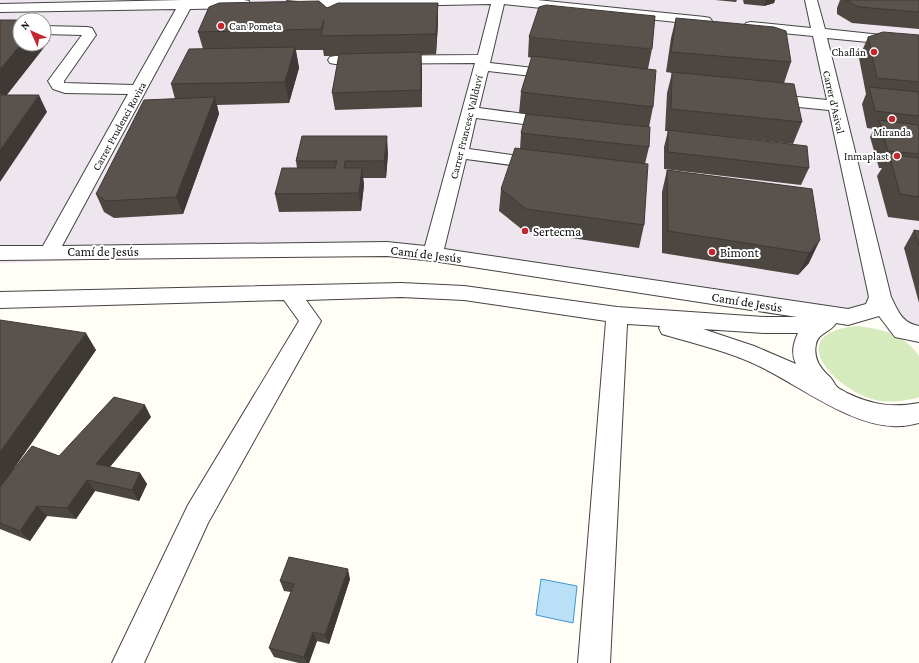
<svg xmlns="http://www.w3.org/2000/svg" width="919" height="663" viewBox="0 0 919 663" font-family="'Crimson Pro',serif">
	<rect width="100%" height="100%" fill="#fffdf5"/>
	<!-- industrial -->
	<path fill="#eee6ef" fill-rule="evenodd" d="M0,0H919V342L889,337L885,318L433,254L387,249L0,263ZM20,20H44V44H20Z"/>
	<!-- green -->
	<path fill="#d5ebbd" d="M857,326C882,329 904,334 919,356V397L917,398C902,401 884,404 869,398C830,384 785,333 857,326Z"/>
	<!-- water -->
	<polygon fill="#b9e0f7" stroke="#3f96cf" points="541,579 577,586 573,623 536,615"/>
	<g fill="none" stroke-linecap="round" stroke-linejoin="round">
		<defs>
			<path id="minor" d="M182,0H244L249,1L250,4L249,7L244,8L190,9L62,246L387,242L425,246L475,63L335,64L330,63L328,60L330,57L335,56L478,55L491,4L292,8L287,7L286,4L287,1L298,0H537L705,17L710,18L712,21L710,24L705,25L504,4L490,63L558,71L563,72L565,75L563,78L558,79L488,71L479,108L554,118L560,120L562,123L560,126L554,128L476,118L469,149L541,159L547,160L550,164L547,168L541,169L466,159L444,249L848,309L866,304L869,297L829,110L768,104L762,102L760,99L762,96L768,94L827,100L813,36L751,30L746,29L744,26L746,23L751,22L811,28L805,0H817L825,29L919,39V47L827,38L891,297C898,311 902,323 919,326V342L895,337L879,316L848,325L836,323C831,332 818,333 816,344C813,358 820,368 830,377C833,380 834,384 837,387C839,389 844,391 847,393C872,405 892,408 919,403V423C913,424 907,426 901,426C857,430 801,387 763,368C731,352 696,344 662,334L659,328L660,326L627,324L610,663H578L606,321L464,300L401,297L306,300L321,321L208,523L144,663H112L188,505L299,321L284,300L0,308V292L401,283L464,286L617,307L765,317H797L433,261L387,256L0,260V246H43L128,94L65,93L53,89L48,81L82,35L44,34V26L87,27L92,28L96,35L64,81V83L133,85L176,9L0,12V4ZM703,329L765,333H798C793,344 791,353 796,364L754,346Z"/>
		</defs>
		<!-- minor casing -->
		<use href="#minor" stroke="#444" stroke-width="2"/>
		<!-- minor -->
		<use href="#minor" fill="#fff" fill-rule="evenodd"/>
	</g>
	<!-- wall -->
	<g fill="#4d4742">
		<polygon points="715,0 737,0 736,2"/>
		<polygon points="743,0 775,0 774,3 764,6 744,4"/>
		<polygon points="840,0 919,0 919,29 852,23 837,14 837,8"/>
		<polygon points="438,3 438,23 436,54 421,55 422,107 335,110 332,93 339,56 324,56 323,50 296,50 299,68 289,103 217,105 219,114 183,214 114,218 104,212 96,194 175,99 171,84 203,49 198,32 327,8"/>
		<polygon points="676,18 791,62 784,83 802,122 793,144 729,137 809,168 801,185 664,169 664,147 668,131 665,131 667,93 672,73 666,72 671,38"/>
		<polygon points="919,35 919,221 888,217 877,176 882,168 879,168 870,137 874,129 867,128 862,104 866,94 859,58 868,37"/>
		<polygon points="529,37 652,49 648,69 653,107 649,127 649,147 645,164 644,225 639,248 524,231 499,211 501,189 520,149 521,133 526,114 519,113 521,92 532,58 528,57"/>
		<polygon points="388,153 386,178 363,178 364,185 361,211 279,212 275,194 297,168 296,161"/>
		<polygon points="667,170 812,189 809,263 798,275 662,253 662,192"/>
		<polygon points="914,230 919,231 919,303 904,248"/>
		<polygon points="0,320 96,350 9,476 59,456 151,417 110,467 140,473 147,484 139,501 95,491 76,519 47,516 30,541 0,529"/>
		<polygon points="350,579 329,644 317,641 309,663 299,663 274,657 269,648 291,592 284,591 280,581"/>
	</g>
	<!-- shaded-wall -->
	<g fill="#3f3936">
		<polygon points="766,0 775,0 774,3 764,6"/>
		<polygon points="438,3 438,23 436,54 436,34"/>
		<polygon points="44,25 50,40 3,100 0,94 0,69 21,44 44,44"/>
		<polygon points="295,47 299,68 289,103 285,82"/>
		<polygon points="421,52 422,68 422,107 421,90"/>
		<polygon points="39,95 47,112 0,182 0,150"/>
		<polygon points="215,97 219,114 183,214 176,197"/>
		<polygon points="387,136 388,153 386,178 384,161"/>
		<polygon points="362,168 364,185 361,211 359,193"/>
		<polygon points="820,240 809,263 798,275 809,253"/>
		<polygon points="86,333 96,350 0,488 0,452"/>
		<polygon points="145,405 151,417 103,475 96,464"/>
		<polygon points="140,473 147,484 139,501 132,490"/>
		<polygon points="87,480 95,491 76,519 67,508"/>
		<polygon points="37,506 47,516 30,541 20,531"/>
		<polygon points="348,569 350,579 329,644 325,635"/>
		<polygon points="313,632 317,641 309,663 307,663 304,657"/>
	</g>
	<!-- building -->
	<g fill="#5a524d" stroke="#3f3936">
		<polygon points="845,0 919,0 919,12 859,7"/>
		<polygon points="319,1 327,8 338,3 438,3 436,34 321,36 324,20 321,29 198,32 209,7 219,3"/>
		<polygon points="546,5 655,16 652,49 529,37 539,7"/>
		<polygon points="676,18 774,27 786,31 791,62 671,52"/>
		<polygon points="0,20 41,20 20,20 20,44 21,44 0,69"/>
		<polygon points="883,32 919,35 919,82 877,78 868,37"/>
		<polygon points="295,47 285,82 171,84 189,49"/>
		<polygon points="421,52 421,90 332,93 339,54"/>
		<polygon points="532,56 656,70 653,107 521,92"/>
		<polygon points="672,72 794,84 802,122 671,109"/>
		<polygon points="869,87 919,92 919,116 875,111"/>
		<polygon points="0,95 39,95 0,150"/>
		<polygon points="215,97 176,197 106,201 96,194 144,100"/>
		<polygon points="526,114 650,127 649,147 521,133"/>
		<polygon points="879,120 919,125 919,154 888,151"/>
		<polygon points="668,130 807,146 809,168 668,152"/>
		<polygon points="302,136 387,136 384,161 345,161 344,168 362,168 359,193 275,194 282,168 335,168 337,161 296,161"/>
		<polygon points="515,148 648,164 644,225 526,209 501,189"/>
		<polygon points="889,154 919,158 919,197 900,194"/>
		<polygon points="667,170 812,189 820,240 809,253 668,231"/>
		<polygon points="914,230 919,231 919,246"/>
		<polygon points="0,320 86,333 0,452"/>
		<polygon points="114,397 145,405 96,464 140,473 132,490 87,480 67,508 37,506 20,531 0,523 0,487 32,446 59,456"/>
		<polygon points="289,557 348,569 325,635 313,632 304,657 269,648 294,584 280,581"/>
	</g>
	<!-- markers -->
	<g fill="#c4262e" stroke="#fff" stroke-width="1.5">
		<circle cx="221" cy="26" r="4"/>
		<circle cx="874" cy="52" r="4"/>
		<circle cx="892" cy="119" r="4"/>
		<circle cx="897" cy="156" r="4"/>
		<circle cx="525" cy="231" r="4"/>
		<circle cx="712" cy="252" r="4"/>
	</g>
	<g text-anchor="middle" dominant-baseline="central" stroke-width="4" stroke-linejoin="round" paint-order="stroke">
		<!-- far-poi labels -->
		<g font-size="11" fill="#111" stroke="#fff" text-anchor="end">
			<text x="229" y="26" text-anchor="start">Can Pometa</text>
			<text x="866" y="52">Chaflán</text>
			<text x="892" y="132" text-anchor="middle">Miranda</text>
			<text x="889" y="156">Inmaplast</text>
		</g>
		<!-- far-street labels -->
		<g font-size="11" fill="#111" stroke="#fff">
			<text transform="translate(834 102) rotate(77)">Carrer d'Asival</text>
			<text transform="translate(119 126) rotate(-61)">Carrer Prudenci Rovira</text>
			<text transform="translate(466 127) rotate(-76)">Carrer Francesc Vallduví</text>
		</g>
		<!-- poi labels -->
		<g font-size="13" fill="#111" stroke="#fff" text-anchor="start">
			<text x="533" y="231">Sertecma</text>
			<text x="720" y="252">Bimont</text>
		</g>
		<!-- street labels -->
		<g font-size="13" fill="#111" stroke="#fff">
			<text x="103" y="251">Camí de Jesús</text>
			<text transform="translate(426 254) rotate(7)">Camí de Jesús</text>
			<text transform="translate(747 302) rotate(9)">Camí de Jesús</text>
		</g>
	</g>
	<!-- north arrow -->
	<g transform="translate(32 32) rotate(315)"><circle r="19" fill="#ffffff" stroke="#a0a0a0"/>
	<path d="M0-3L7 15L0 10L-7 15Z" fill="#c4262e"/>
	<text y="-6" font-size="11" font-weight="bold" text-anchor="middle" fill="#111111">N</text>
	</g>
</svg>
